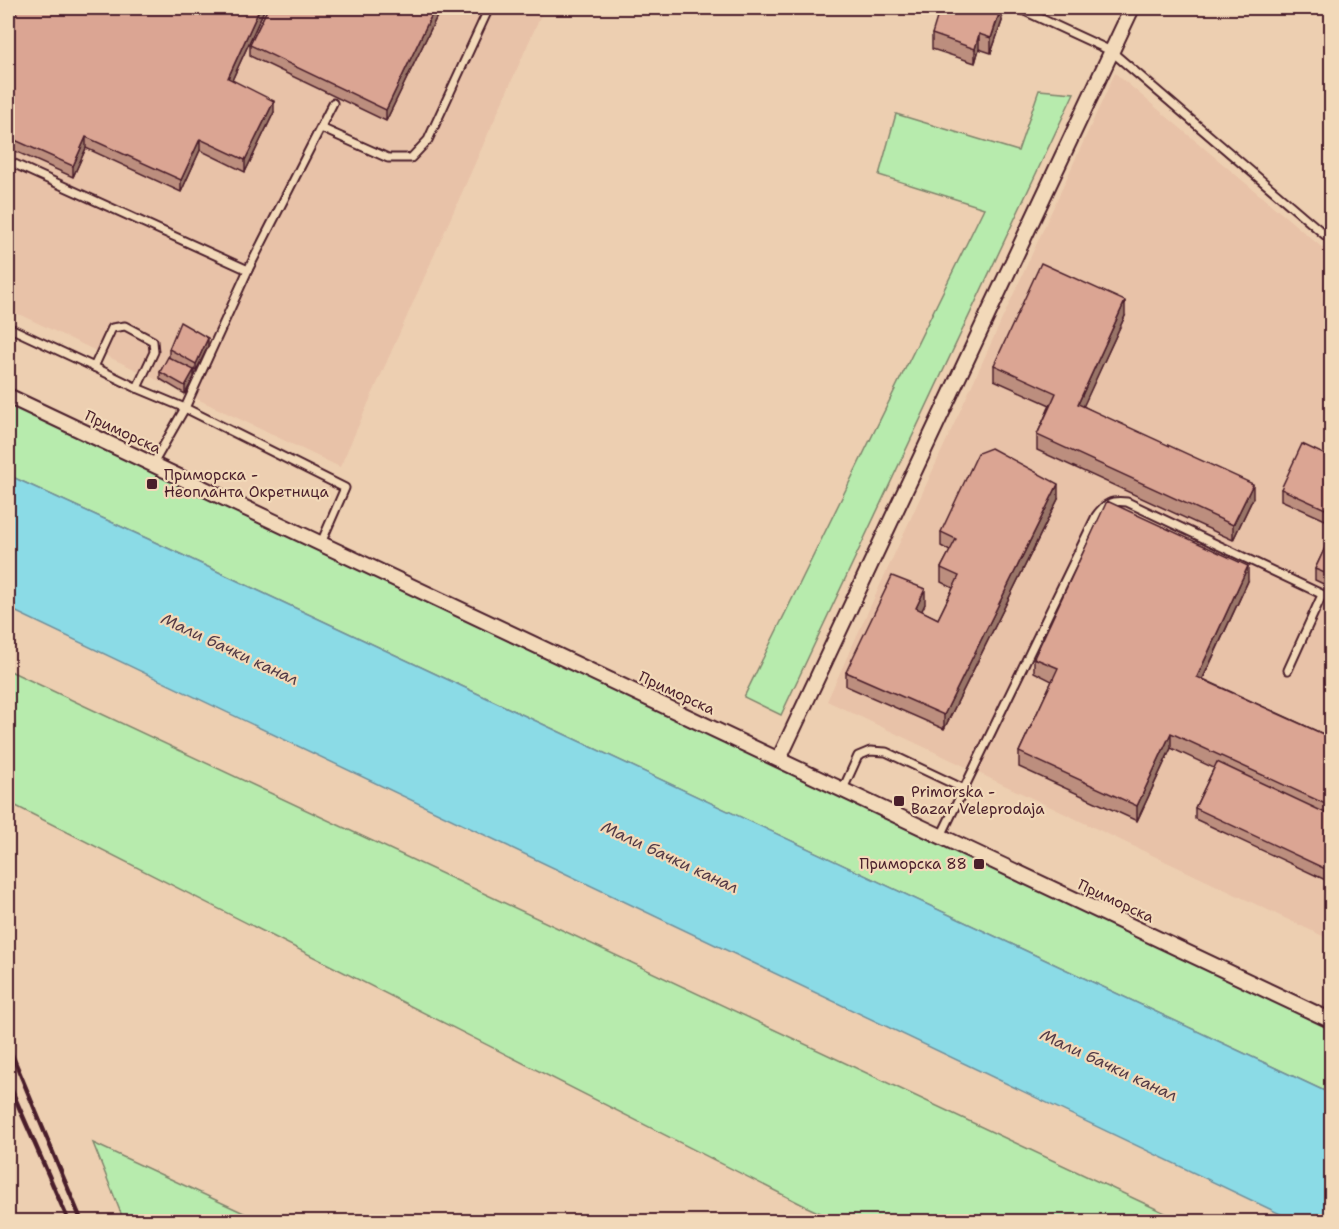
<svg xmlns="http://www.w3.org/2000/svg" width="1339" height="1229" viewBox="0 0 1339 1229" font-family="'Shantell Sans',sans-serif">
	<rect width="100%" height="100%" fill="#edcfb1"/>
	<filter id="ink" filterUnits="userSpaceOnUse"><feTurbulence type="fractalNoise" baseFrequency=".0167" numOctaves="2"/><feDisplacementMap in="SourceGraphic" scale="12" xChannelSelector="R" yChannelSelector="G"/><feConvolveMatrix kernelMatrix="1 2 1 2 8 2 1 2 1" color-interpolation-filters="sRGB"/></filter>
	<g filter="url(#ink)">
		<!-- built -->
		<g fill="#e8c2a8">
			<polygon points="8,8 544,8 340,467 8,309"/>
			<polygon points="1115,73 1331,255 1331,940 827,701"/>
		</g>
		<!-- green -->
		<g fill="#b7ebad" stroke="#80856c" stroke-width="1.5">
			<polygon points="1039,90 1074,93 781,715 744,697 984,208 879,175 896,114 1018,151"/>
			<polygon points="8,404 1331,1028 1331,1094 146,538 8,475"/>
			<polygon points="8,670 1182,1221 840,1222 807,1207 8,802"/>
			<polygon points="93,1143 261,1221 124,1221"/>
		</g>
		<!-- water -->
		<polygon fill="#8bdbe6" stroke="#71909b" stroke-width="1.5" points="8,475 146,538 1331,1094 1331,1221 1295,1221 8,608"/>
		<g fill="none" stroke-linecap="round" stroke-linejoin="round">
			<defs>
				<g id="lane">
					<polyline points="1018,8 1111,51 1332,241"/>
					<polyline points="8,18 12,8"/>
					<polyline points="321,128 388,158 411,158 428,140 489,8"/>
					<polyline points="8,161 248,270 185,408 137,388 154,352 153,341 125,326 112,328 94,367 8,327"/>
					<polyline points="248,270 333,103"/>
					<polyline points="94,367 137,388"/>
					<polyline points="153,464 185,408 345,488 321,543"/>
					<polyline points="1288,670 1322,595"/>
					<polyline points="843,789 858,756 870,751 886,752 964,789"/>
					<path d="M941,836L1096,516C1105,503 1111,500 1127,502L1332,599"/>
				</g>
				<g id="street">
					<polyline points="8,396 1332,1021"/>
					<polyline points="779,759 1132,8"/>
				</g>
			</defs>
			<!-- lane casing -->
			<use href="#lane" stroke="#4a1f2b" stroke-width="11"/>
			<!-- street casing -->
			<use href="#street" stroke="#4a1f2b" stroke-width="18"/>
			<!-- lane -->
			<use href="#lane" stroke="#f2d9b9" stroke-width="7"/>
			<!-- street -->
			<use href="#street" stroke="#f2d9b9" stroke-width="14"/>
			<!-- rail -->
			<g stroke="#4a1f2b" stroke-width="4.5">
				<polyline points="8,1045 82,1222"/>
				<polyline points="8,1082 69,1222"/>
			</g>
		</g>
		<!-- wall -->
		<g fill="#bc8e7e" stroke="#4a1f2b" stroke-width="1.5">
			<polygon points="18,8 265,8 232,80 274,112 245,172 200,150 181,192 86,148 73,177 8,148 8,31"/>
			<polygon points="268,8 441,8 386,121 250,56 250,45"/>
			<polygon points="1002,21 991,53 979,49 975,63 932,49 932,34"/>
			<polygon points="1125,316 1083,406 1253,498 1233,540 1037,450 1037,435 1050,405 994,380 994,365"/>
			<polygon points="208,346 196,371 194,370 194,377 185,394 160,379 160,372 169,357 169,349"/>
			<polygon points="1332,458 1332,523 1281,500 1281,489"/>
			<polygon points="1058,499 944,729 846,686 846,672 925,604 921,611 938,619 953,588 941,582 941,568 950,551 941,546 941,532"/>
			<polygon points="1332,533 1332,588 1315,580 1315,569"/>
			<polygon points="1248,581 1203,679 1332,738 1332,883 1195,819 1195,808 1214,768 1171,748 1137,821 1019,767 1019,752 1052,681 1034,672 1034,658"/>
		</g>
		<!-- shaded-wall -->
		<g fill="#997467" stroke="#4a1f2b" stroke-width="1.5">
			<polygon points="260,8 265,8 228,89 228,78"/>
			<polygon points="435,8 441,8 386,121 386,110"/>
			<polygon points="1002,8 1002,21 991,53 991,38"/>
			<polygon points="979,34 979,49 975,63 975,49"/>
			<polygon points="274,101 274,112 245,172 245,160"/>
			<polygon points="86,137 86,148 73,177 73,166"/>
			<polygon points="200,139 200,150 181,192 181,180"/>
			<polygon points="13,171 13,182 8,194 8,183"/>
			<polygon points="1125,301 1125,316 1078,418 1078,404"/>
			<polygon points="208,338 208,346 196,371 196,364"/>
			<polygon points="194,370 194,377 185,394 185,386"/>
			<polygon points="1058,484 1058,499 944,729 944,715"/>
			<polygon points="1253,484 1253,498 1233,540 1233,525"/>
			<polygon points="1248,566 1248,581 1197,691 1197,677"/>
			<polygon points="925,589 925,604 916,623 916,608"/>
			<polygon points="1171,733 1171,748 1137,821 1137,806"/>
		</g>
		<!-- building -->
		<g fill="#dba593" stroke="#4a1f2b" stroke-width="1.5">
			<polygon points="18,8 260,8 228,78 274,101 245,160 200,139 181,180 86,137 73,166 8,137 8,31"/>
			<polygon points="268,8 435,8 386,110 250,45"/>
			<polygon points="940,8 1001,8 991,38 979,34 975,49 932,34"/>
			<polygon points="8,168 13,171 8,183"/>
			<polygon points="1041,263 1125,301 1078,404 1253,484 1233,525 1037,435 1056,393 994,365"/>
			<polygon points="180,322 208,338 196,364 169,349"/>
			<polygon points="168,357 194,370 185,386 160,372"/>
			<polygon points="1302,444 1332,458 1332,512 1281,489"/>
			<polygon points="991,448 1058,484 944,715 846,672 892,576 925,589 916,608 938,619 959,576 941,568 956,539 941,532 978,453"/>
			<polygon points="1107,501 1248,566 1197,677 1332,738 1332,807 1171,733 1137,806 1019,752 1058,668 1034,658"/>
			<polygon points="1332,533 1332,576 1315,569"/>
			<polygon points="1217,762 1332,816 1332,872 1195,808"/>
		</g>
	</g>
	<!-- markers -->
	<g fill="#4a1f2b" stroke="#f2d9b9" stroke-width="2">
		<rect x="146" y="478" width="12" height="12" rx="3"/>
		<rect x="893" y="795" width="12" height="12" rx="3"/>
		<rect x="973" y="858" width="12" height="12" rx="3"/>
	</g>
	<g text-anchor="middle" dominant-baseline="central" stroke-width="4.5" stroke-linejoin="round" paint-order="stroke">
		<!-- street labels -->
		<g font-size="15" fill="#4a1f2b" stroke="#f2d9b9">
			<text transform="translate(123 432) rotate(25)">Приморска</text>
			<text transform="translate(677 693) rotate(25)">Приморска</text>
			<text transform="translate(1116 901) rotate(25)">Приморска</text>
		</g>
		<!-- poi labels -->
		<g font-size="15" fill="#4a1f2b" stroke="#f2d9b9" text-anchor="start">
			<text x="164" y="475">Приморска -<tspan x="164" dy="17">Неопланта Окретница</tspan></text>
			<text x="911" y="792">Primorska -<tspan x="911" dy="17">Bazar Veleprodaja</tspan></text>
			<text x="967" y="864" text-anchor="end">Приморска 88</text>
		</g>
		<!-- water labels -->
		<g font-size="16" font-style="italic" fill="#543b47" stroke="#f2d9b9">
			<text transform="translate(230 649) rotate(25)">Мали бачки канал</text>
			<text transform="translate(670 857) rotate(25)">Мали бачки канал</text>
			<text transform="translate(1109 1065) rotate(25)">Мали бачки канал</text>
		</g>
	</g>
	<!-- margin -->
	<rect width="1339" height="1229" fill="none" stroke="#f2d9b9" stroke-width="30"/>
	<rect x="15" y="15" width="1309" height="1199" fill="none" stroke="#4a1f2b" stroke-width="2" filter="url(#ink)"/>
</svg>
